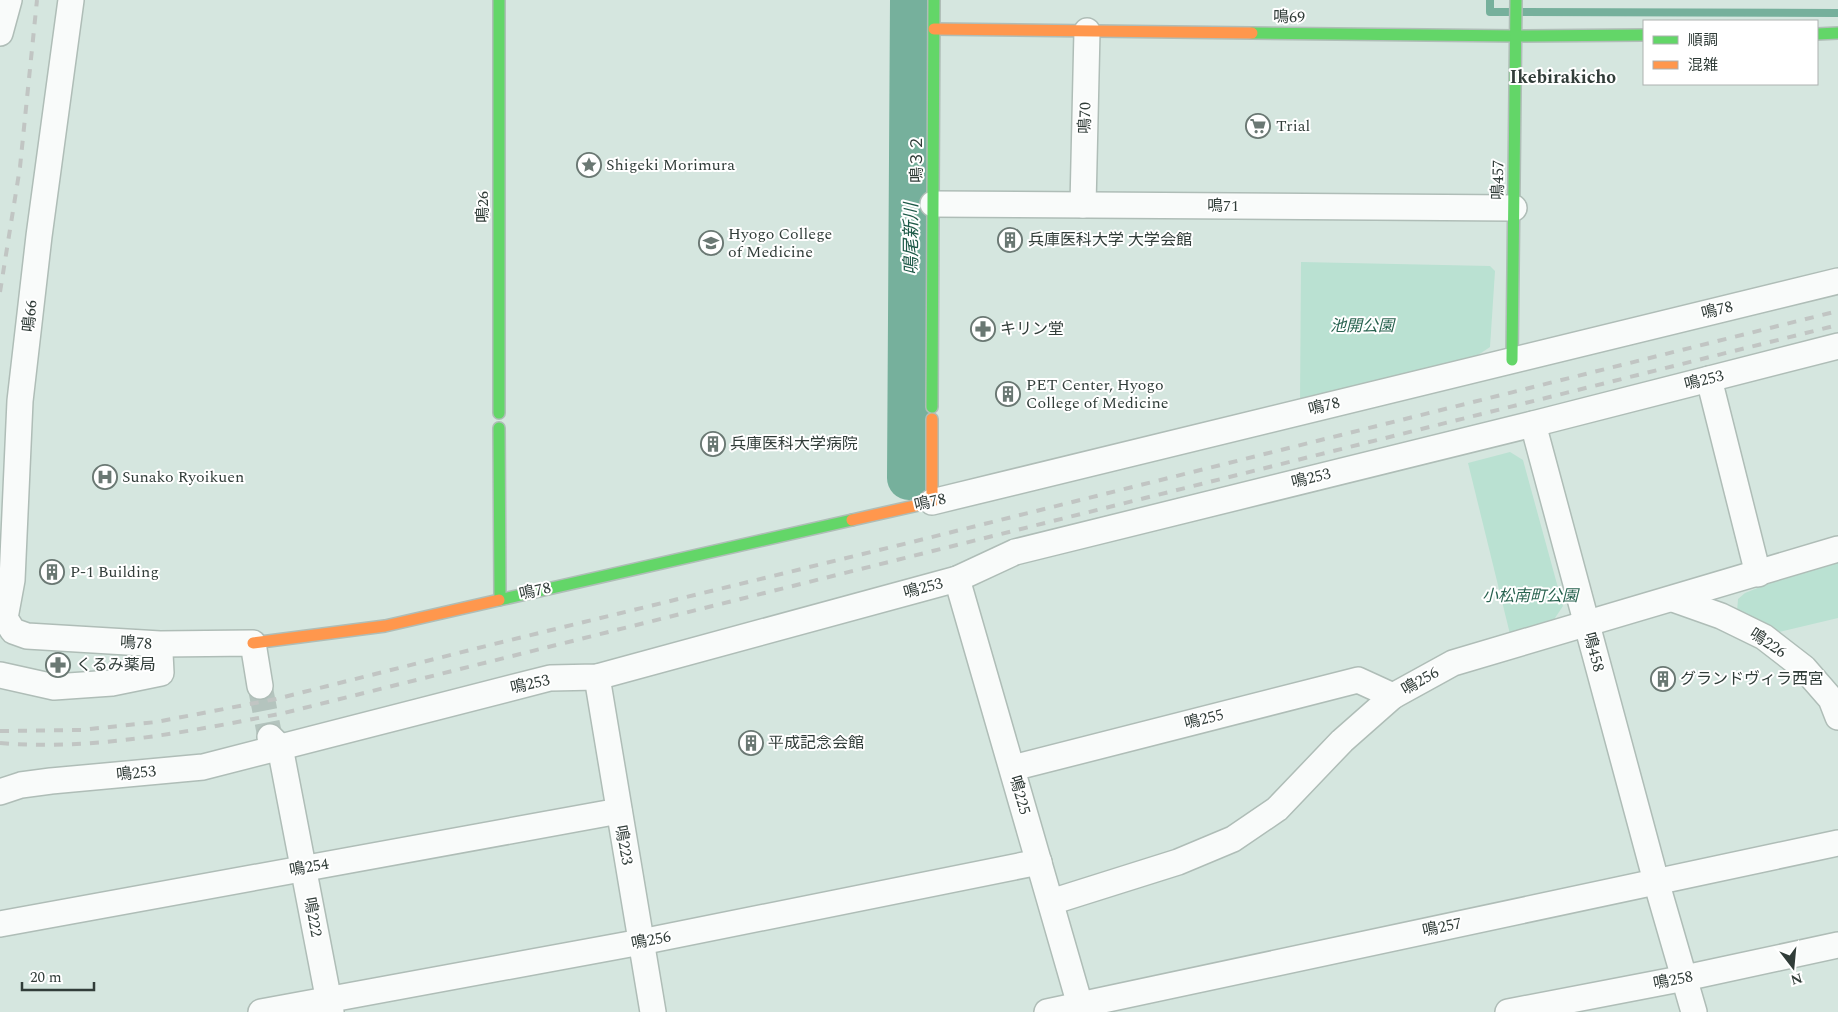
<svg xmlns="http://www.w3.org/2000/svg" width="1838" height="1012" viewBox="0 0 1838 1012" font-family="Spectral,'Noto Sans JP',serif">
	<rect width="100%" height="100%" fill="#d5e6df"/>
	<!-- green -->
	<g fill="#bae1d2">
		<polygon points="1301,262 1490,266 1495,271 1490,347 1460,367 1300,405"/>
		<polygon points="1510,452 1523,460 1563,606 1553,621 1510,634 1468,463"/>
		<polygon points="1838,559 1838,618 1775,633 1737,612 1738,599 1745,593 1813,566"/>
	</g>
	<g fill="none" stroke-linecap="round" stroke-linejoin="round">
		<!-- stream -->
		<polyline stroke="#76b09c" stroke-width="8" points="1490,0 1490,12 1838,13"/>
		<!-- river -->
		<polyline stroke="#76b09c" stroke-width="44" points="909,478 912,0"/>
		<!-- street-tunnel -->
		<polyline stroke="#b4c4be" stroke-width="25" stroke-dasharray="25 12" stroke-linecap="butt" points="260,686 270,737"/>
		<defs>
			<g id="street">
				<polyline points="71,0 39,236 20,401 12,580 5,618 13,631 27,636 160,644 253,643 260,686"/>
				<polyline points="0,33 9,0"/>
				<polyline points="933,204 1514,208"/>
				<polyline points="1083,205 1087,31"/>
				<polyline points="1709,379 1758,574"/>
				<polyline points="1533,424 1656,881 1694,1012"/>
				<polyline points="932,502 1838,281"/>
				<polyline points="957,579 1082,1012"/>
				<polyline points="1673,599 1721,616 1764,637 1804,668 1831,699 1838,717"/>
				<polyline points="0,675 54,687 112,683 161,673 160,653"/>
				<polyline points="597,677 653,1012"/>
				<polyline points="270,737 280,747 331,1012"/>
				<polyline points="1013,768 1358,680 1393,696"/>
				<polyline points="0,792 21,785 51,781 203,767 550,678 597,677 957,579 1015,552 1533,424 1838,346"/>
				<polyline points="1051,902 1178,862 1233,839 1277,809 1342,741 1393,696 1453,663 1838,549"/>
				<polyline points="0,924 619,811"/>
				<polyline points="261,1012 641,942 1039,862"/>
				<polyline points="1047,1012 1838,843"/>
				<polyline points="1508,1012 1685,978 1838,945"/>
			</g>
			<g id="fast">
				<polyline points="499,0 499,413"/>
				<polyline points="1252,33 1516,36 1644,35"/>
				<polyline points="1817,34 1838,33"/>
				<polyline points="1512,360 1516,0"/>
				<polyline points="932,407 934,0"/>
				<polyline points="499,428 500,599"/>
				<polyline points="499,600 852,520"/>
			</g>
			<g id="slow">
				<polyline points="934,29 1252,33"/>
				<polyline points="852,520 932,502 932,419"/>
				<polyline points="253,643 385,626 499,600"/>
			</g>
		</defs>
		<!-- street casing -->
		<use href="#street" stroke="#afbdb7" stroke-width="28"/>
		<!-- fast casing -->
		<use href="#fast" stroke="#afbdb7" stroke-width="14"/>
		<!-- slow casing -->
		<use href="#slow" stroke="#afbdb7" stroke-width="14"/>
		<!-- street -->
		<use href="#street" stroke="#f9fbfa" stroke-width="25"/>
		<!-- fast -->
		<use href="#fast" stroke="#63d668" stroke-width="11"/>
		<!-- slow -->
		<use href="#slow" stroke="#ff974d" stroke-width="11"/>
		<!-- rail -->
		<g stroke="#c1c5c3" stroke-width="4" stroke-dasharray="9 9" stroke-linecap="butt">
			<polyline points="0,292 20,167 37,0"/>
			<polyline points="0,731 81,730 156,722 276,699 494,644 912,542 1838,311"/>
			<path d="M0,743C95,751 191,731 284,713L1838,325"/>
		</g>
	</g>
	<!-- icons -->
	<defs>
		<symbol id="supermarket-ring" viewBox="-11 -11 22 22"><circle r="9.5" fill="#fff" stroke="#6a7873" stroke-width="1.5"/><path d="M-6-5.5h2.5l.6 2H6L4.5 2H-2.5L-4.4-4H-6ZM-1.5 3.2a1.3 1.3 0 1 0 .1 0ZM3 3.2a1.3 1.3 0 1 0 .1 0Z" fill="#6a7873"/></symbol>
		<symbol id="sight-ring" viewBox="-11 -11 22 22"><circle r="9.5" fill="#fff" stroke="#6a7873" stroke-width="1.5"/><path d="M0-6L1.8-2.2L6-1.7L2.9 1.2L3.7 5.4L0 3.3L-3.7 5.4L-2.9 1.2L-6-1.7L-1.8-2.2Z" fill="#6a7873"/></symbol>
		<symbol id="building-ring" viewBox="-11 -11 22 22"><circle r="9.5" fill="#fff" stroke="#6a7873" stroke-width="1.5"/><path d="M-4-6H4V6H1V3H-1V6H-4ZM-2.5-4.3h1.7v1.8h-1.7ZM.8-4.3h1.7v1.8H.8ZM-2.5-1h1.7V.8h-1.7ZM.8-1h1.7V.8H.8Z" fill="#6a7873"/></symbol>
		<symbol id="university-ring" viewBox="-11 -11 22 22"><circle r="9.5" fill="#fff" stroke="#6a7873" stroke-width="1.5"/><path d="M0-5L7-2L0 1L-7-2ZM-4 1L0 2.5L4 1V4Q0 6-4 4Z" fill="#6a7873"/></symbol>
		<symbol id="pharmacy-ring" viewBox="-11 -11 22 22"><circle r="9.5" fill="#fff" stroke="#6a7873" stroke-width="1.5"/><path d="M-2-6h4v4h4v4h-4v4h-4v-4h-4v-4h4Z" fill="#6a7873"/></symbol>
		<symbol id="hospital-ring" viewBox="-11 -11 22 22"><circle r="9.5" fill="#fff" stroke="#6a7873" stroke-width="1.5"/><path d="M-5-5h3v3.5h4V-5h3V5h-3V1.5h-4V5h-3Z" fill="#6a7873"/></symbol>
	</defs>
	<g fill-rule="evenodd">
		<use href="#supermarket-ring" x="1244" y="112" width="28" height="28"/>
		<use href="#sight-ring" x="575" y="151" width="28" height="28"/>
		<use href="#building-ring" x="996" y="226" width="28" height="28"/>
		<use href="#university-ring" x="697" y="229" width="28" height="28"/>
		<use href="#pharmacy-ring" x="969" y="315" width="28" height="28"/>
		<use href="#building-ring" x="994" y="380" width="28" height="28"/>
		<use href="#building-ring" x="699" y="430" width="28" height="28"/>
		<use href="#hospital-ring" x="91" y="463" width="28" height="28"/>
		<use href="#building-ring" x="38" y="558" width="28" height="28"/>
		<use href="#pharmacy-ring" x="44" y="651" width="28" height="28"/>
		<use href="#building-ring" x="1649" y="665" width="28" height="28"/>
		<use href="#building-ring" x="737" y="729" width="28" height="28"/>
	</g>
	<g text-anchor="middle" dominant-baseline="central" stroke-width="4" stroke-linejoin="round" paint-order="stroke">
		<!-- street labels -->
		<g font-size="16" fill="#313d39" stroke="#fff">
			<text transform="translate(1289 17) rotate(1)">鳴69</text>
			<text transform="translate(1085 118) rotate(-89)">鳴70</text>
			<text transform="translate(917 159) rotate(-90)">鳴３２</text>
			<text transform="translate(1498 180) rotate(-89)">鳴457</text>
			<text x="1223" y="206">鳴71</text>
			<text transform="translate(483 207) rotate(-90)">鳴26</text>
			<text transform="translate(1717 310) rotate(-14)">鳴78</text>
			<text transform="translate(30 316) rotate(-84)">鳴66</text>
			<text transform="translate(1704 380) rotate(-14)">鳴253</text>
			<text transform="translate(1324 406) rotate(-14)">鳴78</text>
			<text transform="translate(1311 478) rotate(-14)">鳴253</text>
			<text transform="translate(930 502) rotate(-13)">鳴78</text>
			<text transform="translate(923 588) rotate(-15)">鳴253</text>
			<text transform="translate(535 591) rotate(-13)">鳴78</text>
			<text transform="translate(136 643) rotate(3)">鳴78</text>
			<text transform="translate(1768 643) rotate(33)">鳴226</text>
			<text transform="translate(1594 652) rotate(75)">鳴458</text>
			<text transform="translate(1420 681) rotate(-30)">鳴256</text>
			<text transform="translate(530 684) rotate(-13)">鳴253</text>
			<text transform="translate(1204 719) rotate(-14)">鳴255</text>
			<text transform="translate(136 773) rotate(-6)">鳴253</text>
			<text transform="translate(1020 795) rotate(74)">鳴225</text>
			<text transform="translate(624 845) rotate(80)">鳴223</text>
			<text transform="translate(309 867) rotate(-10)">鳴254</text>
			<text transform="translate(313 917) rotate(80)">鳴222</text>
			<text transform="translate(1442 927) rotate(-12)">鳴257</text>
			<text transform="translate(651 940) rotate(-11)">鳴256</text>
			<text transform="translate(1673 980) rotate(-11)">鳴258</text>
		</g>
		<!-- poi labels -->
		<g font-size="16" fill="#313d39" stroke="#fff" text-anchor="start">
			<text x="1276" y="126">Trial</text>
			<text x="606" y="165">Shigeki Morimura</text>
			<text x="728" y="234">Hyogo College<tspan x="728" dy="18">of Medicine</tspan></text>
			<text x="1028" y="240">兵庫医科大学 大学会館</text>
			<text x="1000" y="329">キリン堂</text>
			<text x="1026" y="385">PET Center, Hyogo<tspan x="1026" dy="18">College of Medicine</tspan></text>
			<text x="730" y="444">兵庫医科大学病院</text>
			<text x="122" y="477">Sunako Ryoikuen</text>
			<text x="70" y="572">P-1 Building</text>
			<text x="76" y="665">くるみ薬局</text>
			<text x="1680" y="679">グランドヴィラ西宮</text>
			<text x="768" y="743">平成記念会館</text>
		</g>
		<!-- park labels -->
		<g font-size="16" font-style="italic" fill="#296350" stroke="#fff">
			<text x="1362" y="326">池開公園</text>
			<text x="1530" y="596">小松南町公園</text>
		</g>
		<!-- neighbourhood labels -->
		<g font-size="18" font-weight="bold" fill="#313d39" stroke="#fff">
			<text x="1563" y="77">Ikebirakicho</text>
		</g>
		<!-- water labels -->
		<g font-size="18" font-style="italic" fill="#1d5947" stroke="#fff">
			<text transform="translate(911 239) rotate(-90)">鳴尾新川</text>
		</g>
	</g>
	<!-- legend -->
	<rect x="1643" y="20" width="175" height="65" fill="#ffffff" stroke="#adb1b0"/>
	<rect x="1653" y="36" width="25" height="8" fill="#63d668" stroke="#adb1b0"/>
	<text x="1688" y="45" font-size="15" fill="#313d39">順調</text>
	<rect x="1653" y="61" width="25" height="8" fill="#ff974d" stroke="#adb1b0"/>
	<text x="1688" y="70" font-size="15" fill="#313d39">混雑</text>
	<!-- north arrow -->
	<g transform="translate(1793 967) rotate(164)" stroke="#ffffff" stroke-width="4" paint-order="stroke">
	<path d="M0-4L9 19L0 12L-9 19Z" fill="#313d39"/>
	<text y="-8" font-size="14" font-weight="bold" text-anchor="middle" fill="#313d39">N</text>
	</g>
	<!-- scale -->
	<path d="M22 982v8h72v-8" fill="none" stroke="#313d39" stroke-width="2.5"/>
	<text x="30" y="982" font-size="15" fill="#313d39" stroke="#ffffff" stroke-width="4" paint-order="stroke">20 m</text>
</svg>
